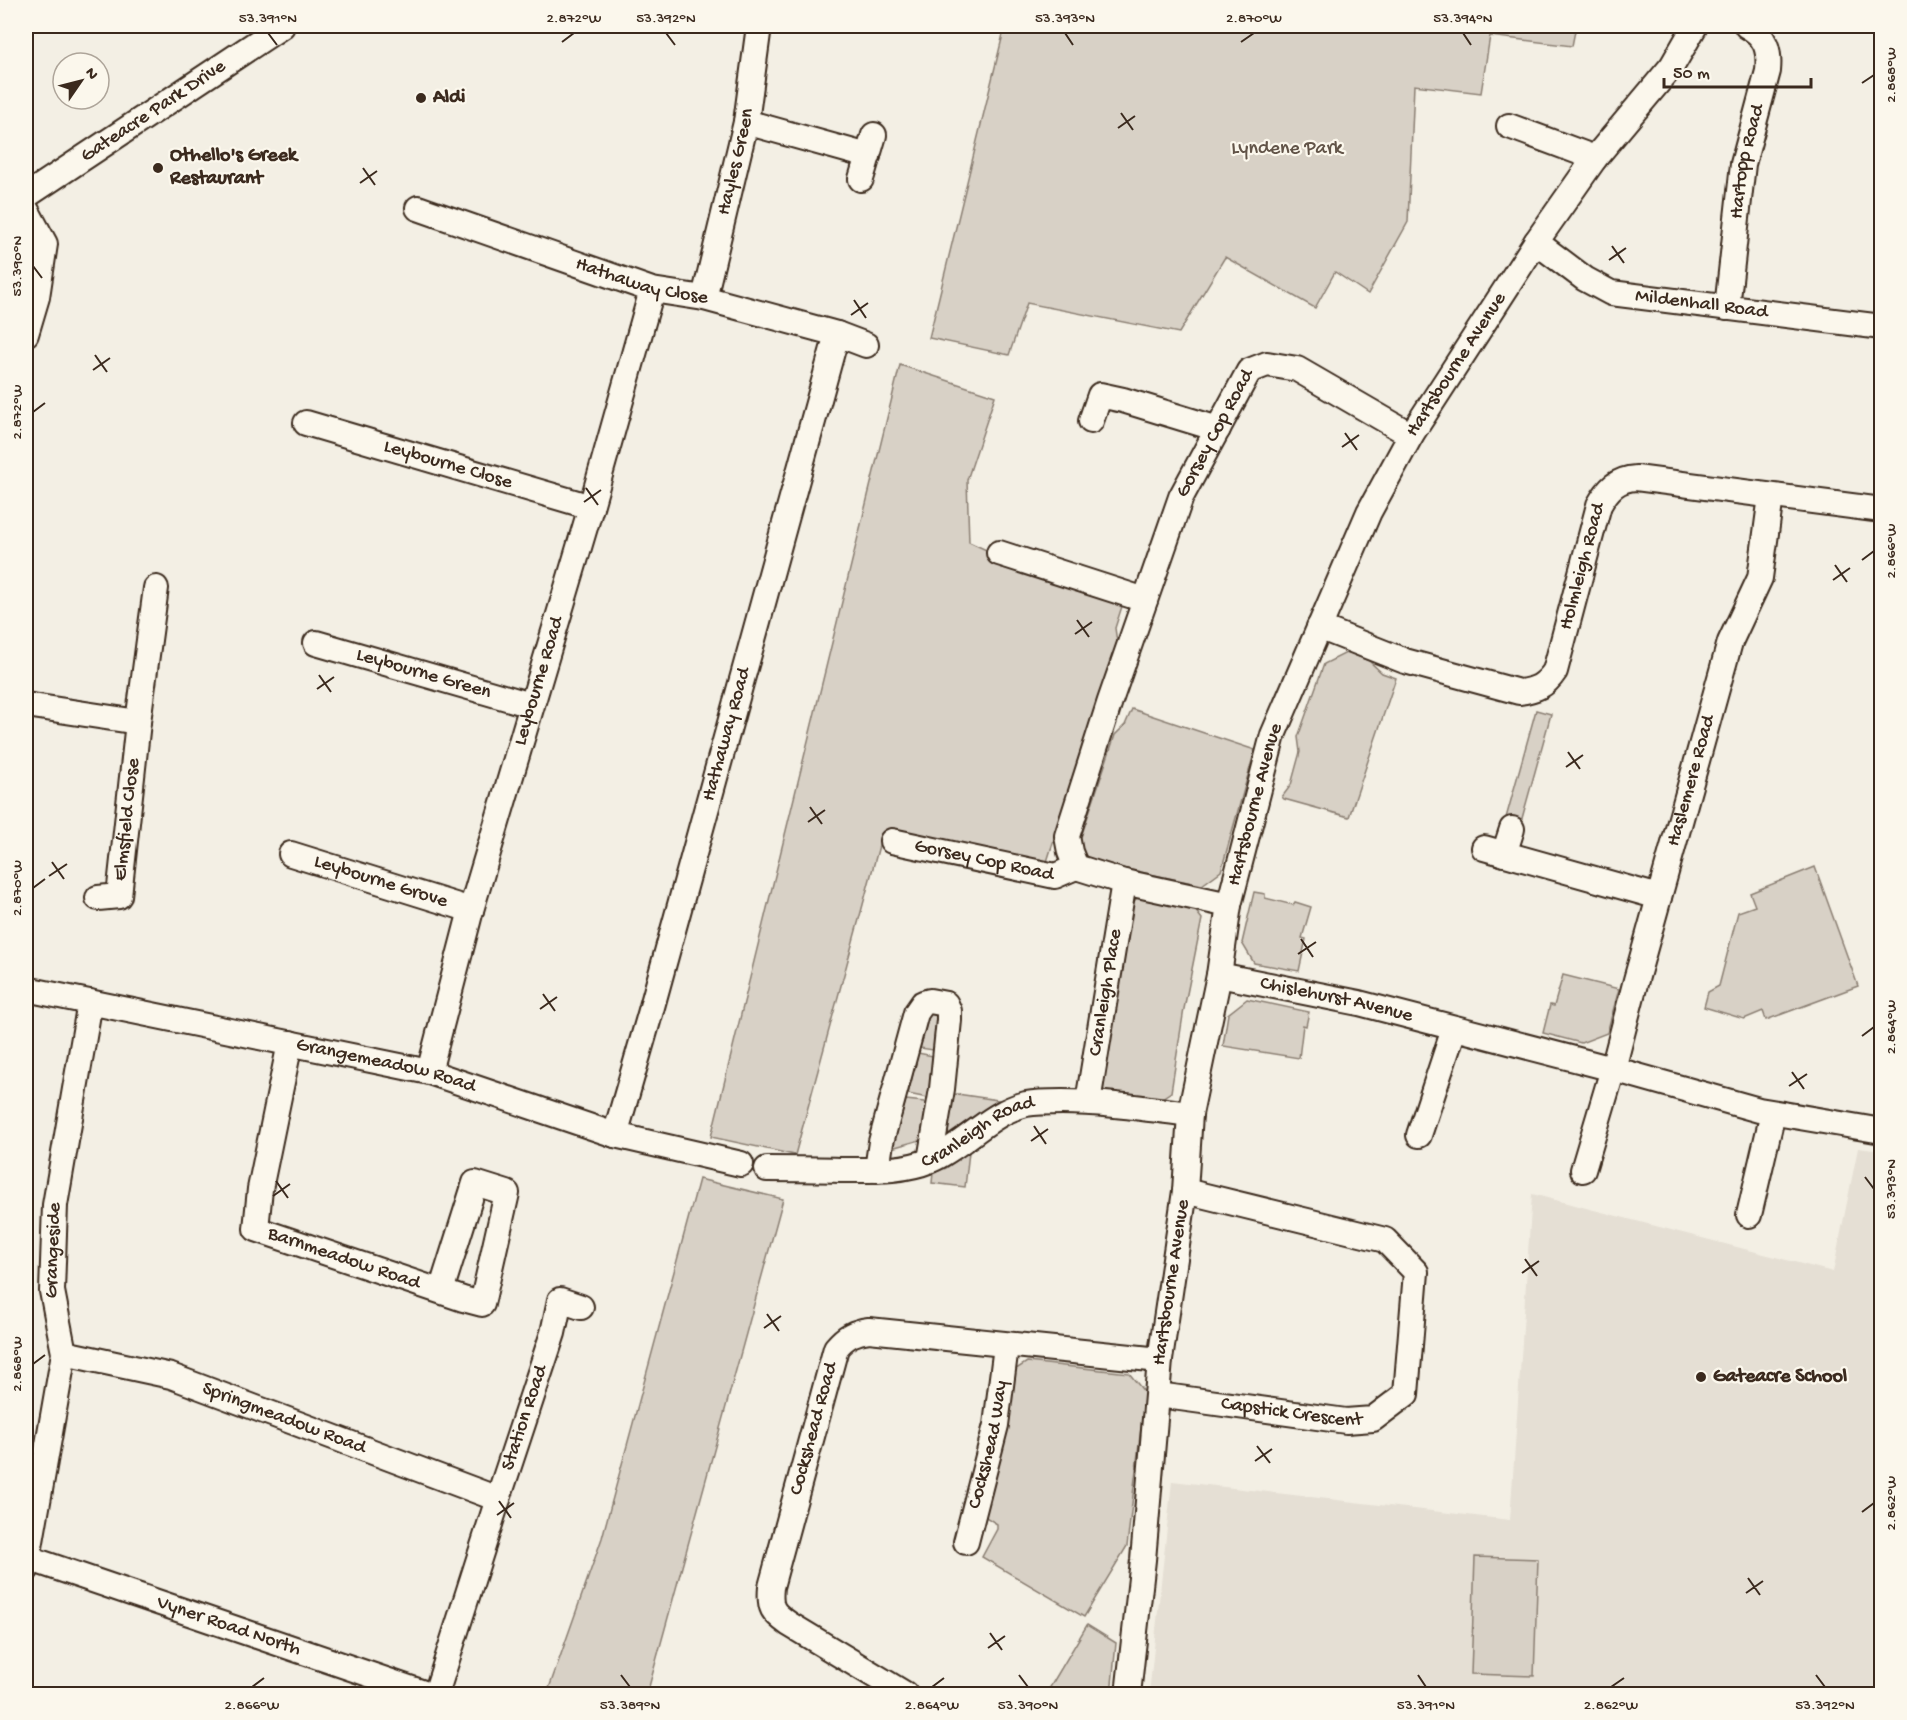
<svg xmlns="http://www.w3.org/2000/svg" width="1907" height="1720" viewBox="0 0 1907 1720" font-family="'Gochi Hand',sans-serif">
	<rect width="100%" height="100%" fill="#f3efe4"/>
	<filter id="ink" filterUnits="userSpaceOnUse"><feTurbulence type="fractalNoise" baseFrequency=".0167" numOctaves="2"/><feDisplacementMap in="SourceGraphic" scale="12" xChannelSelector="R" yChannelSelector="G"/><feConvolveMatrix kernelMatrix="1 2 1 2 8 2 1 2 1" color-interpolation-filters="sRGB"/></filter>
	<g filter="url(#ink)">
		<!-- built -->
		<polygon fill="#e5dfd4" points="1858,1148 1881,1151 1881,1694 1149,1694 1172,1481 1510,1520 1532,1194 1833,1272"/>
		<!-- green -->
		<g fill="#d8d1c6" stroke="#8a7e72" stroke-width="1.5">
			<polygon points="1005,26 1576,26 1572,46 1490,36 1481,93 1414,85 1408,222 1368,294 1335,272 1315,308 1225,257 1179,333 1027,303 1009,355 929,338"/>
			<polygon points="900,365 995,396 967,480 969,542 997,555 1125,597 1115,628 1117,642 1044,871 890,835 880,842 795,1155 711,1137"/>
			<polygon points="1348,652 1369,661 1382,673 1396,678 1349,817 1284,799 1282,797 1291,785 1300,752 1298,737 1324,664"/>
			<path d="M1132,709L1255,750L1221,871L1202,885L1093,862C1085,857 1080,850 1080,840L1115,735L1125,725Z"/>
			<polygon points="1536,710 1551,714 1521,822 1506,818"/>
			<polygon points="1815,867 1858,986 1766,1020 1763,1011 1744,1019 1704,1007 1708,992 1719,986 1738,912 1755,906 1750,893"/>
			<polygon points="1254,892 1265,894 1265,898 1293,905 1295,902 1311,907 1302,938 1306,939 1299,971 1254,963 1242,943"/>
			<polygon points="1137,898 1195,910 1202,919 1184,1009 1171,1092 1162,1098 1104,1091 1101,1084 1131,904"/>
			<polygon points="1563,975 1619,989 1607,1033 1581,1043 1543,1033 1550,1005 1554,1006"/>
			<polygon points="1247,999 1309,1012 1306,1026 1303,1025 1299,1058 1223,1046 1228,1014"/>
			<polygon points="938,1009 933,1050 920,1048 928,1019 921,1017"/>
			<polygon points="918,1053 933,1056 928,1098 908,1094"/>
			<polygon points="957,1094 998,1100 945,1136 951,1095"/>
			<polygon points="906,1100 924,1102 927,1105 924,1139 888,1149 888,1137 895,1138"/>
			<polygon points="969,1152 965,1187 932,1183 933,1173 946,1168"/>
			<polygon points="699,1179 783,1199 647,1694 547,1694 602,1538"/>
			<polygon points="1027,1362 1129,1373 1145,1393 1127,1546 1084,1617 982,1557 997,1529 997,1524 984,1516 1010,1373"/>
			<polygon points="1475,1557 1538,1559 1534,1676 1471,1674"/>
			<polygon points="1087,1625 1116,1643 1111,1694 1046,1694"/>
		</g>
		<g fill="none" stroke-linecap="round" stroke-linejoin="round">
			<defs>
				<g id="minor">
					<polyline points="746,122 868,156"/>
					<polyline points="1509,126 1595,158"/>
					<polyline points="861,179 874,135"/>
					<path id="s1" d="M26,196L282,26"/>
					<path id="s2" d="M418,208L652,290L704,298L837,334L866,345"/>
					<polyline points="26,209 45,244 37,297 26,334"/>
					<path id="s3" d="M1536,242L1585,279L1611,293L1882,327"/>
					<path id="s4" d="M704,298L746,122L759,26"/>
					<path id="s5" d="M1727,308L1743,164L1768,71C1770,50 1766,36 1747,26"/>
					<polyline points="1091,421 1100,395 1123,400 1218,429"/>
					<path id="s6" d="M306,423L591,507"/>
					<polyline points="999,553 1145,600"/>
					<path id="s7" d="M1319,627L1405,661L1519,692C1536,690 1545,686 1555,671L1599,505C1608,489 1617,479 1636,478L1882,510"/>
					<path id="s8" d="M316,643L531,705"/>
					<polyline points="26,705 138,722"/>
					<path id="s9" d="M892,841L1055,876L1076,867"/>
					<polyline points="1484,848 1659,897"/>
					<path id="s10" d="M291,854L471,910"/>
					<polyline points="1504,854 1512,829"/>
					<path id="s11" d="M98,898L119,896L138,722L156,588"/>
					<path id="s12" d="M1229,905L1124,882L1076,867L1070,852L1067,836L1110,701L1181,497L1249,371L1267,364L1297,369L1411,435"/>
					<path id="s13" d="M1219,975L1359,1003L1613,1069L1759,1110L1882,1131"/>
					<path id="s14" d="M26,989L429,1072L615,1135L741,1164"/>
					<path id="s15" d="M290,1043L260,1189L256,1229L463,1299L482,1304L507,1193L475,1183L441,1291"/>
					<path id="s16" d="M429,1072L471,910L591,507L652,290"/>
					<path id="s17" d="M1088,1102L1124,882"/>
					<path id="s18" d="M615,1135L650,1014L837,334"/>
					<polyline points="1419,1135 1454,1029"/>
					<path id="s19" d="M767,1169C791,1169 816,1169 840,1170C871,1170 902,1172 931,1160C965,1145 989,1113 1026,1104C1037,1102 1050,1102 1062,1102C1105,1102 1148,1109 1190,1114"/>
					<polyline points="877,1170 881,1142 916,1013 923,1003 930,1001 946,1004 949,1011 949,1020 942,1089 930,1160"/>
					<path id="s20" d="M1583,1170L1613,1069L1636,980L1730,642L1760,578L1771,496"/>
					<polyline points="1749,1215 1773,1113"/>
					<path id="s21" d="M64,1353L171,1376L498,1499"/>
					<path id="s22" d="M1158,1395L1346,1421L1373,1419L1406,1394L1416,1272L1385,1240L1185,1191"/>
					<path id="s23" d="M966,1542L996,1425L1006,1346"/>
					<path id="s24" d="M28,1558L427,1694"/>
					<path id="s25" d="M26,1570L64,1353L52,1291L55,1205L90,1002"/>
					<path id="s26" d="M436,1694L498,1499L553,1333L560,1300L581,1307"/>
					<path id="s27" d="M905,1694L789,1624C772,1612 769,1608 771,1587L836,1348C846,1336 854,1332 869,1330L1160,1360"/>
					<path id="s28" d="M1128,1694L1143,1560L1160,1360L1185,1191L1190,1114L1219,975L1229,905L1273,735L1369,512L1411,435L1536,242L1595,158L1672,66L1695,26"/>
				</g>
			</defs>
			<!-- minor casing -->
			<use href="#minor" stroke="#3b2a1e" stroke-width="28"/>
			<!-- minor -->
			<use href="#minor" stroke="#fbf7ec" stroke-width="24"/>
		</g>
	</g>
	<!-- ticks -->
	<path fill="none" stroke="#3b2a1e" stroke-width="2" d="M268,33L277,45M666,33L675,45M1065,33L1073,45M1463,33L1471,45M562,42L574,33M1241,42L1254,33M1862,83L1874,75M1121,113L1133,130M1118,128L1135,116M363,168L375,185M360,183L377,171M1612,246L1624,263M1609,260L1626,248M33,266L42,278M854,300L866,318M851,315L868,303M95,355L107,372M93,370L110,358M33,412L45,403M1345,433L1357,450M1342,447L1359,435M586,488L598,505M584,502L601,490M1862,560L1874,551M1835,565L1847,582M1833,580L1850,568M1077,620L1089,637M1075,634L1092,622M319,675L331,692M317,689L334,677M1568,752L1580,769M1566,767L1583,755M810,807L822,824M808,822L825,810M52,862L64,879M49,876L67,864M33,888L45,879M1301,939L1313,957M1298,954L1316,942M543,994L555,1011M540,1009L557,997M1862,1036L1874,1027M1792,1072L1804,1089M1789,1086L1807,1074M1034,1126L1046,1144M1031,1141L1048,1129M1865,1177L1874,1189M276,1181L288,1198M273,1196L290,1184M1525,1259L1537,1276M1522,1273L1539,1261M767,1314L779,1331M764,1328L781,1316M33,1364L45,1355M1257,1446L1270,1463M1255,1461L1272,1449M499,1501L511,1518M1862,1512L1874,1503M497,1515L514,1503M1748,1578L1760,1595M1746,1593L1763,1581M990,1633L1002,1650M988,1648L1005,1636M621,1675L630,1687M1019,1675L1028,1687M1418,1675L1426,1687M1816,1675L1825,1687M252,1687L264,1678M932,1687L944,1678M1611,1687L1624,1678"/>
	<!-- markers -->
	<g fill="#3b2a1e" stroke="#fbf7ec" stroke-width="2">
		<circle cx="421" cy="98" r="6"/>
		<circle cx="158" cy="168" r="6"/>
		<circle cx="1701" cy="1377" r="6"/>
	</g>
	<g text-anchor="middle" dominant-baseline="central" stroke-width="4.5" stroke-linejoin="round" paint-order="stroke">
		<!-- poi labels -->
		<g font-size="20" font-weight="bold" fill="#3b2a1e" stroke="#fbf7ec" text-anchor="start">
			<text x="433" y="98">Aldi</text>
			<text x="170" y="156">Othello's Greek<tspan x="170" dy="23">Restaurant</tspan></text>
			<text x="1713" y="1377">Gateacre School</text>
		</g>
		<!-- street labels -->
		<g font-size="20" fill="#3b2a1e" stroke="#fbf7ec">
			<text stroke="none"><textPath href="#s1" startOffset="153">Gateacre Park Drive</textPath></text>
			<text stroke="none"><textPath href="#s4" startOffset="140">Hayles Green</textPath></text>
			<text stroke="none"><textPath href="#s5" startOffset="148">Hartopp Road</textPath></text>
			<text stroke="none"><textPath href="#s2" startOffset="236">Hathaway Close</textPath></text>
			<text stroke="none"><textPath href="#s3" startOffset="182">Mildenhall Road</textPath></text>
			<text stroke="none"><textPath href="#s28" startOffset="1386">Hartsbourne Avenue</textPath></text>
			<text stroke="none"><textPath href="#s12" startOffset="620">Gorsey Cop Road</textPath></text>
			<text stroke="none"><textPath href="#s6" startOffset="148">Leybourne Close</textPath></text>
			<text stroke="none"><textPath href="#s7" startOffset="362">Holmleigh Road</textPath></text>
			<text stroke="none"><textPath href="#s8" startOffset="112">Leybourne Green</textPath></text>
			<text stroke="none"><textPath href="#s16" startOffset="406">Leybourne Road</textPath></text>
			<text stroke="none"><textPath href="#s18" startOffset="416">Hathaway Road</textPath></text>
			<text stroke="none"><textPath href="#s20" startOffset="404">Haslemere Road</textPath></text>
			<text stroke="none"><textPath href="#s28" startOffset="900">Hartsbourne Avenue</textPath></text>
			<text stroke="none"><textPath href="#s11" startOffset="98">Elmsfield Close</textPath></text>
			<text stroke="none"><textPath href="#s9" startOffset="94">Gorsey Cop Road</textPath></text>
			<text stroke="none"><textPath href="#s10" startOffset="94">Leybourne Grove</textPath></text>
			<text stroke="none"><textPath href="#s17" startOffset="111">Cranleigh Place</textPath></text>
			<text stroke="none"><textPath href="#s13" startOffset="120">Chislehurst Avenue</textPath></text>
			<text stroke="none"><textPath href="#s14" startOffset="368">Grangemeadow Road</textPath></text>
			<text stroke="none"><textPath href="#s19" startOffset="220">Cranleigh Road</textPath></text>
			<text stroke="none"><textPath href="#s25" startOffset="324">Grangeside</textPath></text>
			<text stroke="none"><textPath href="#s15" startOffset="282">Barnmeadow Road</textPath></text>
			<text stroke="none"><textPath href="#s28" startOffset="414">Hartsbourne Avenue</textPath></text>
			<text stroke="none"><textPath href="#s22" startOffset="135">Capstick Crescent</textPath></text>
			<text stroke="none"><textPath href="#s21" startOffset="230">Springmeadow Road</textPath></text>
			<text stroke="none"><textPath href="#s26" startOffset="290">Station Road</textPath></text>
			<text stroke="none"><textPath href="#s27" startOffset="344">Cockshead Road</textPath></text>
			<text stroke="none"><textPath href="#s23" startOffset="100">Cockshead Way</textPath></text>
			<text stroke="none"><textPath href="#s24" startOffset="212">Vyner Road North</textPath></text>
		</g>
		<!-- park labels -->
		<g font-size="20" fill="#625448" stroke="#fbf7ec">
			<text x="1287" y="149">Lyndene Park</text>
		</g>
	</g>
	<!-- margin -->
	<rect width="1907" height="1720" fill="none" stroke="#fbf7ec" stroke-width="66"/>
	<!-- north arrow -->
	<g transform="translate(81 81) rotate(55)"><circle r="28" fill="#fbf7ec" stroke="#aea59a" stroke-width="1.5"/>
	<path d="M0-4.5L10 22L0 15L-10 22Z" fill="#3b2a1e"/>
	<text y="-9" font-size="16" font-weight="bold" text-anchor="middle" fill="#3b2a1e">N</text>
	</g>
	<!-- scale -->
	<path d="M1664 78v9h147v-9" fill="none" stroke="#3b2a1e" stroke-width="3"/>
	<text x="1673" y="78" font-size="18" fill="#3b2a1e" stroke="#fbf7ec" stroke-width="4.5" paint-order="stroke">50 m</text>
	<rect x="33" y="33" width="1841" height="1654" fill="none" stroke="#3b2a1e" stroke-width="2"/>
	<g font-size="15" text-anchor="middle" fill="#3b2a1e">
		<text x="268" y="22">53.391°N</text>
		<text x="574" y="22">2.872°W</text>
		<text x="666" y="22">53.392°N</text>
		<text x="1065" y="22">53.393°N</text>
		<text x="1254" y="22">2.870°W</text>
		<text x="1463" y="22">53.394°N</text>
		<text transform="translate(1890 75) rotate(-90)" y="5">2.868°W</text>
		<text transform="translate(16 266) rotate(-90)" y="5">53.390°N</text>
		<text transform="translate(16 412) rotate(-90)" y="5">2.872°W</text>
		<text transform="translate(1890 551) rotate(-90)" y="5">2.866°W</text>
		<text transform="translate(16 888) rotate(-90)" y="5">2.870°W</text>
		<text transform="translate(1890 1027) rotate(-90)" y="5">2.864°W</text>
		<text transform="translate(1890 1189) rotate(-90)" y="5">53.393°N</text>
		<text transform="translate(16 1364) rotate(-90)" y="5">2.868°W</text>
		<text transform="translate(1890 1503) rotate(-90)" y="5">2.862°W</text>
		<text x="252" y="1709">2.866°W</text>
		<text x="630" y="1709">53.389°N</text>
		<text x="932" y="1709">2.864°W</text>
		<text x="1028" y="1709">53.390°N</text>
		<text x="1426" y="1709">53.391°N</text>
		<text x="1611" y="1709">2.862°W</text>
		<text x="1825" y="1709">53.392°N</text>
	</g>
</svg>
